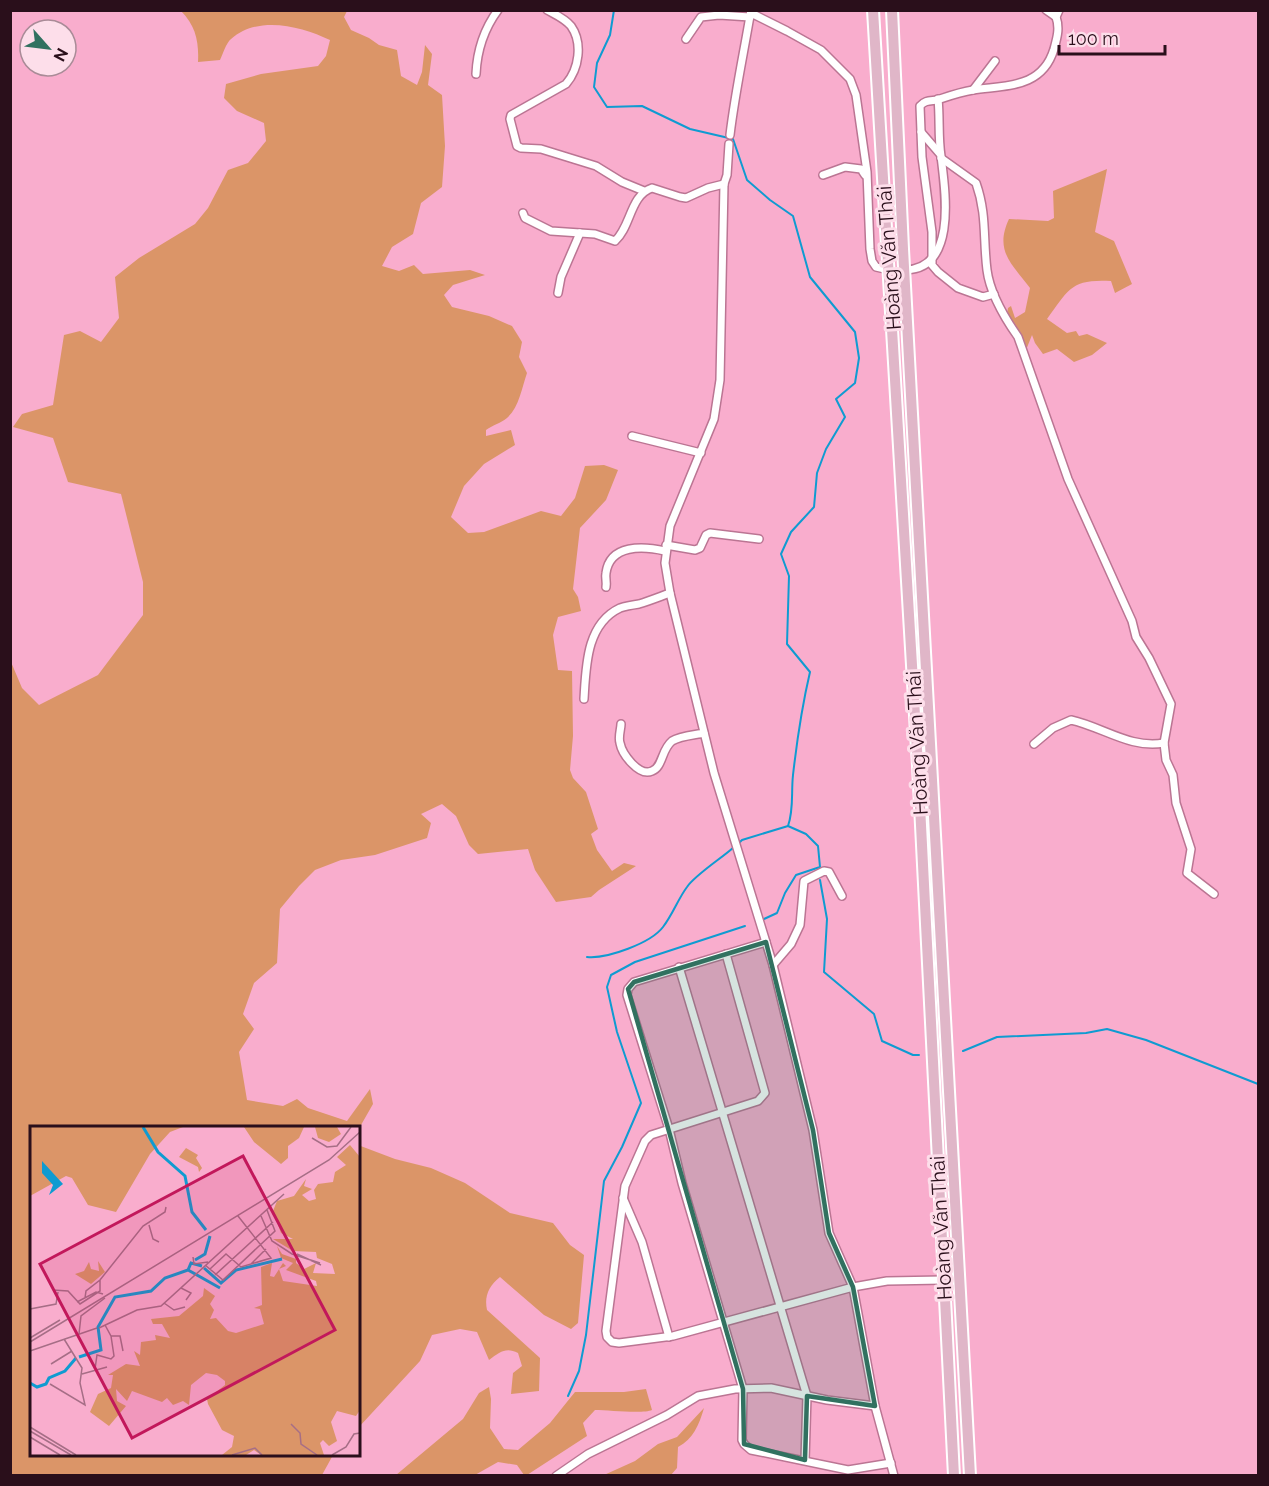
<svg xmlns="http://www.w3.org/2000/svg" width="1269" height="1486" viewBox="0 0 1269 1486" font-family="Raleway,sans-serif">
	<rect width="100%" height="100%" fill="#f9adcd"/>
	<!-- green -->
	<g fill="#db9568">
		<path d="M181,11H347L344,17L351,30L369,38L379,45L397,50L401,76L417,85L422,72L425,45L432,54L428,85L442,95L445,146L442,187L421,203L413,234L392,247L382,266L399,271L414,265L423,274L470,270L485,275L453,285L444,295L452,307L489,316L512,326L522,342L519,357L527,373C522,387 519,408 507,418C501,423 493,425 486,430V436L511,430L515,445L484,464L464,486L451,517L468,533L484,532L541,511L561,516L575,498L585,466L604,465L618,470L606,500L580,528L573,589L578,597L581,611L558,617L553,635L558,670L572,671L573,736L570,770L573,778L586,792L598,829L591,834L597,850L612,871L624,863L636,866L599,890L591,897L556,902L535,870L528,849L478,854L469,845L456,816L442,804L421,814L431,823L427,838L375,855L341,860L315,870L299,886L280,909L277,963L254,983L243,1014L254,1029L239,1052L247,1100L283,1106L297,1099L308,1108L347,1121L370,1089L373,1104L361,1125L359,1140L358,1128H32V1454L333,1455L322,1475H11V662L22,688L39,705L98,675L143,615V582L121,494L68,482L53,438L13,427L22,414L53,405L64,335L80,331L101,342L119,318L115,277L139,258L195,224L208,208L228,170L248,163L266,141L264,123L237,111L224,98L226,84L261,74L318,66L326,56L330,40C301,26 258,15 231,39C226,43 223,54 220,60L198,62C199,42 196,26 181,11Z"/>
		<path d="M1107,169L1095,232L1114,241L1132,284L1115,293L1111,281C1071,279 1069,289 1047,319L1067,333L1076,331L1079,336L1087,334L1107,343L1092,355L1074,362L1057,349L1043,354L1035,343L1032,335L1026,350L1007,314L1008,308L1011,306L1015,318L1025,312L1030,288C1012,264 994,251 1009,219L1048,221L1054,218L1053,191Z"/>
		<path d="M358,1145L395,1159L431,1168L465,1183L510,1213L553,1223L570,1245L584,1255L578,1323L571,1329L544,1315L500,1277C489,1286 484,1296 487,1310L540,1358L539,1391L511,1394L513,1373L522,1366L518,1353C506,1347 500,1352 489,1360L477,1332L460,1329L432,1335L420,1361L359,1427Z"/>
		<path d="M489,1387L491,1399L490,1428L504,1449L518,1450L550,1423L575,1392H624L646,1389L652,1410C643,1414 608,1410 595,1410L583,1423L587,1436L527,1475H524L517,1465L498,1462L475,1475H396L463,1419L479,1393Z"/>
		<path d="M704,1408C699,1425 693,1439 678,1447L677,1468L671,1475H604L635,1461L658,1444L677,1437Z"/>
	</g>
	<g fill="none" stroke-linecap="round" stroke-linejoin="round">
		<!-- stream -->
		<g stroke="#0f9bd1" stroke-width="2">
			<path d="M614,10L610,35L597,63L594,87L607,107L642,106L690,129L733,139L747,180L770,200L793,216L810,277L855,332L859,358L855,383L836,399L845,417L826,449L817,473L814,507L791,532L781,554L789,576L787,644L810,672C802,706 797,740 793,775C791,793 794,809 788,826"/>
			<polyline points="738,844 742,840 788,826 806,834 818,846 820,867 796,875 785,893 777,913 764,919"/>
			<polyline points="820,880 827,919 824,972 874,1014 882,1041 913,1055 919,1055"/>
			<path d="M587,957C607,959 651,943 663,927C673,914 678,899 687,887C695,875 722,858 734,847"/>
			<polyline points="963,1051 997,1037 1086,1033 1107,1029 1146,1040 1258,1084"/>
			<polyline points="568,1396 579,1371 586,1335 604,1181 622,1147 641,1103 617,1032 607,987 611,975 635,962 745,926"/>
		</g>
		<defs>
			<g id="minor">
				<path d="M547,10C556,15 564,18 571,26C583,43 579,69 566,84L511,115L510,119L517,146L521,148L541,149L596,166L622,182L644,191"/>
				<polyline points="1046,10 1056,17"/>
				<polyline points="751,13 787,31 821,50 850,79 856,95 867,172 870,249 872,261 876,267 889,270"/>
				<polyline points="686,39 701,17 719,15 750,17"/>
				<path d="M476,74C477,51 484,29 498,10"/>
				<polyline points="973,90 995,61"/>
				<polyline points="921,132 940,154"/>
				<path d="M730,135C735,93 744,52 751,10"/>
				<polyline points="729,144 727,175 724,184 720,380 714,419 670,526 665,563 670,593 714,773 773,965 813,1130 829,1233 853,1287 875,1406 894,1476"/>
				<path d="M941,158L976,183C987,214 983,239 987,270C990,294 1004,317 1018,337L1068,479L1132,621L1136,637L1149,658L1171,704L1164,743L1166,760L1173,775L1176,803L1191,849L1187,873L1214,894"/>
				<polyline points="823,175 845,167 861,169 865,175"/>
				<path d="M523,213L525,218L551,231L595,234L615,241C631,227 630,195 652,188L680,197L686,198L708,188L724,184"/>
				<path d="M905,270C958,269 945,190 941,156C938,137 940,118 938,99"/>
				<polyline points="558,293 561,277 580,233"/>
				<path d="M994,294L983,297L958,288L938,272L932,265V232L922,157L920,106C925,100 930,101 937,100C949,96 960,92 973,90C1005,85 1042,89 1054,49C1057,38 1060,28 1056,17L1059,10"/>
				<polyline points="632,436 701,453"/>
				<polyline points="666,545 695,550 700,548 706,535 710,533 759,539"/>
				<path d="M606,587C607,582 605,578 606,573C610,544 643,546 665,551"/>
				<path d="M584,699C586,667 586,624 620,608C626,606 632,605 639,604C649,601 659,597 670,593"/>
				<path d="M621,724C621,729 618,737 620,743C622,754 639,777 652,771C663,767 661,750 672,741C680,736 695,735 704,733"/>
				<path d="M1034,744L1053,728L1071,720C1103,727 1130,749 1164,743"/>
				<polyline points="766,942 634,982 628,989 627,995 669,1129 682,1183 743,1389 742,1440 744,1444 751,1450 848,1470 891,1463"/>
				<polyline points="726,954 765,1093 758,1101 651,1135 645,1141 625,1186 606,1331 607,1337 612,1342 619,1343 673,1336 853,1287 887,1281 943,1280"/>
				<polyline points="773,965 791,944 800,925 804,881 824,871 829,872 842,896"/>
				<polyline points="679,967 807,1396 805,1460"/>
				<polyline points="623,1198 642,1242 669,1337"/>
				<polyline points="556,1476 588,1454 667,1415 698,1396 735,1389 771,1388 827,1400 875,1406"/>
			</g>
			<g id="primary">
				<polyline points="873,10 918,766 954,1476"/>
				<polyline points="892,10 903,249 970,1476"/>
			</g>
		</defs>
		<!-- minor casing -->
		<use href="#minor" stroke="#bb7593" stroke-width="10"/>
		<!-- primary casing -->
		<use href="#primary" stroke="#fff" stroke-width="14"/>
		<!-- minor -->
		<use href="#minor" stroke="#fff" stroke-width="7"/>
		<!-- primary -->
		<use href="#primary" stroke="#e0b6c8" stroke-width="10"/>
	</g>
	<!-- marked area -->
	<path fill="#317160" fill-opacity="0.2" stroke="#317160" stroke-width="4.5" stroke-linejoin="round" d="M766,942L813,1130L829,1233L853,1287L875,1406L807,1396L805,1460L744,1444L743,1389L628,989L634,982Z"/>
	<g text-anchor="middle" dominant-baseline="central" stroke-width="6" stroke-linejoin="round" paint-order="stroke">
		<!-- street labels -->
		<g font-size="20" fill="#2a0f1b" stroke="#fddeea">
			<text transform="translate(889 258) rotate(-94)">Hoàng Văn Thái</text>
			<text transform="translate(917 743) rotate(-93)">Hoàng Văn Thái</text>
			<text transform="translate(941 1228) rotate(-93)">Hoàng Văn Thái</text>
		</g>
	</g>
	<!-- overview -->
	<g transform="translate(30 1126)">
		<rect width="330" height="330" fill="#f9adcd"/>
		<path d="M0,1H153L140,6L120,28L86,86L58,79L42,52L36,50L0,70ZM214,1H274L269,12L258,20V32L251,38L224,16ZM285,1H307L311,8L299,16L288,12ZM320,19L330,31V284L326,290L307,285L301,296L307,315L299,320L293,314L290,317L294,329H231L224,324L216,329H192L202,321L204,310L192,304L178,278L177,273L195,259V255L187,249L176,247L161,259L159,279L153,275L143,279L137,272L132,276L102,265L97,275L86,263L87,275L96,280L79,300L60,286L68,268L81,262L83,249H78L96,238L110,240L104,225L110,229L111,216L126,214L125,209L140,212L132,198H123L121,193L149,190L173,170L174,162L185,170L180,178L184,184L180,193L186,192L198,205L206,207L234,198L230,183L224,182L232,179L231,141L242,137L240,150L244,151L253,137L256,140L249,143L253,155L287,160L286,155L256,144L263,137L251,132L247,120L252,128L266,133V137L274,143L286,137L283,147L305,148L302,138L287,132L286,126L263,125L243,113H263L251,107L243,85L247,75L264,70L276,53L274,60L282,63L272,69L279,75L286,73L284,64L288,58L303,56L305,46L316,39L307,31ZM156,22L168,29L166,32L172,42L169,46L168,41L149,31ZM68,135L75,146L61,158L45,148L54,145L59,136L61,143L69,145Z" fill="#db9568"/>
		<path d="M12,35L33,58L19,69L23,59L12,47Z" fill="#0f9bd1"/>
		<path fill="none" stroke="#0f9bd1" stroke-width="3" d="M113,1L128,26L155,50L162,86L176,104M165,134L175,128L180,110M174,142L191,157L206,144L252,133M158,144L190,162M49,231L71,224L68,201L85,171L121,165L135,152L158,144L161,137L172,140M0,257L7,261L16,258L19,252L35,245L46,232"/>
		<path fill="none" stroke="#a66e86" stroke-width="1.5" d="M282,12L297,21L307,20L321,1M231,90L242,115L262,128L290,137M119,99L123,113L129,116M267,128L291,139M163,131L164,138L178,136M221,138L236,123M175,139L193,154L245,105L237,84M180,143L196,128L211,141L241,132L208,90M185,149L243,96M151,162L161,167L156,174M23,164L38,165L50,178L70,165V154M55,172L56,165L70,154L113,100L135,86L136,81M47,176L66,166L73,168M134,177L144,184L155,181M0,183L26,178L28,166M75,199L81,210H90L93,225M69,202L107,184L131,180L254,68M49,208L51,190L75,172M0,212L30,194M0,216L299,34L330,6M0,225L67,202M21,238L42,225M65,243L67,229L81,233L84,230L81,210M52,248L77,241M20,258L55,279L50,257L52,242L34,213M261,298L270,307L271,318L287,329M0,301L46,329M0,305L41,329M0,311L30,329M202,329L225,322L232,329M302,329L316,321L324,308L330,307"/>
		<path fill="#c2185b" fill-opacity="0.15" stroke="#c2185b" stroke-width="3" d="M213,30L305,204L102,312L10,138Z"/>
		<rect width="330" height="330" fill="none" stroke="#2a0f1b" stroke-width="3"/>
	</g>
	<!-- border -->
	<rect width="1269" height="1486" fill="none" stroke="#2a0f1b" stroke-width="24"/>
	<!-- north arrow -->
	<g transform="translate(48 48) rotate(118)"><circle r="28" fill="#fddeea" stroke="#a98b97" stroke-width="1.5"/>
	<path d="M0-4.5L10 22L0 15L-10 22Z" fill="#317160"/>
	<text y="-9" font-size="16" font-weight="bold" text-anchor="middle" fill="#2a0f1b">N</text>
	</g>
	<!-- scale -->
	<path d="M1059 45v9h106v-9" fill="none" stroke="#2a0f1b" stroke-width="3"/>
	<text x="1068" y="45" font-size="18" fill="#2a0f1b" stroke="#fddeea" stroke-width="4.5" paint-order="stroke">100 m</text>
</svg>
